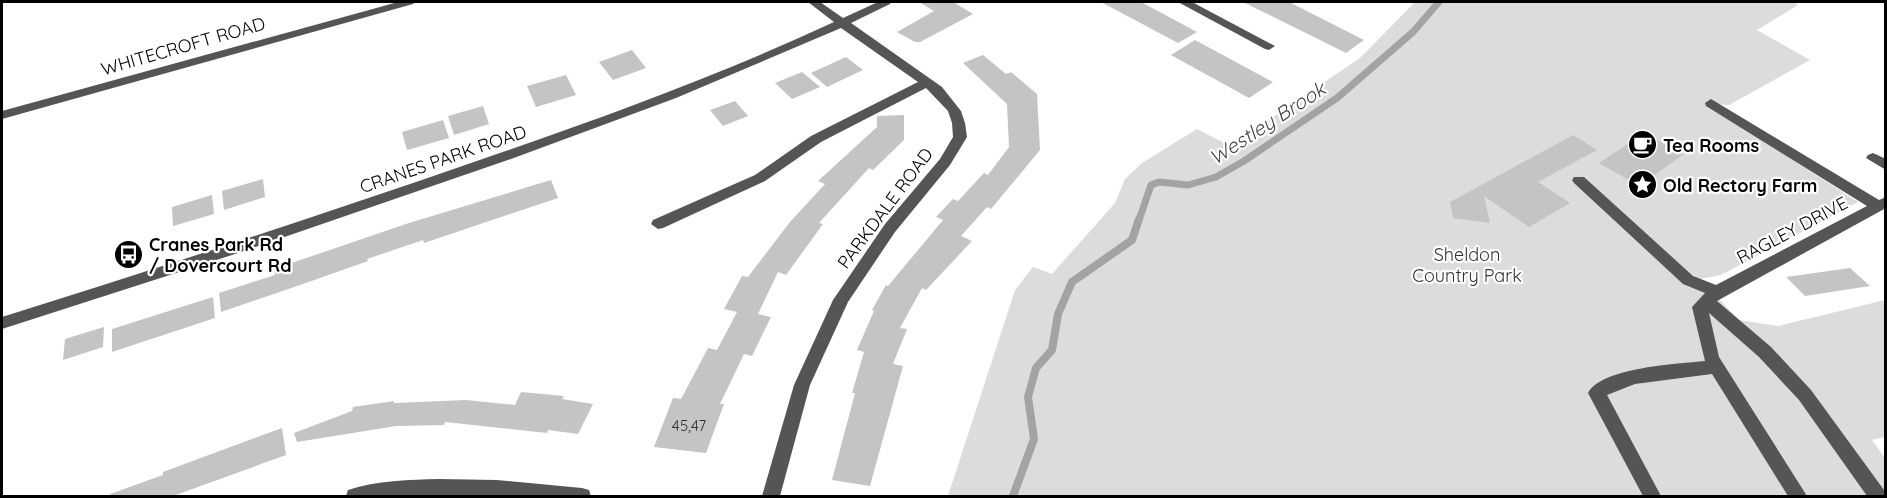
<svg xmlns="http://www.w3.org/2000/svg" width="1887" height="498" viewBox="0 0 1887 498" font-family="Quicksand,sans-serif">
	<rect width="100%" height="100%" fill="#fff"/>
	<!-- green -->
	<polygon fill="#dcdcdc" points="1415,2 1794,2 1798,5 1757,30 1810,60 1729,105 1706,104 1858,202 1721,275 1700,279 1739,320 1778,326 1885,300 1885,437 1872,440 1885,458 1885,496 948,496 1015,290 1033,267 1052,274 1115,203 1125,179 1142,163 1197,129 1230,146 1360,58"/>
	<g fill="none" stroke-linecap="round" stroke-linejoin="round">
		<!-- stream-far1 -->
		<polyline stroke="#a3a3a3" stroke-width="7" points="1139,220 1151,185 1159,182 1188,185 1216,177 1244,161 1337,98 1413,32 1439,2"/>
		<!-- stream -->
		<polyline stroke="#a3a3a3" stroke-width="8" points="1013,496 1034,439 1028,397 1036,368 1052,350 1058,314 1072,282 1132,240 1139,219"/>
	</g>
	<!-- building -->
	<g fill="#c4c4c4">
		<polygon points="919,2 953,2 973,14 920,42 915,42 897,32 934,11"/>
		<polygon points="1101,2 1141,2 1197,32 1178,43"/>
		<polygon points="1243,2 1289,2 1364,40 1346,53"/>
		<polygon points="1195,40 1273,82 1249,98 1171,55"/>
		<polygon points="632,50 646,68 613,80 599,62"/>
		<polygon points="983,55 1006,74 1011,72 1037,94 1040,150 991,209 987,207 961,236 972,241 926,290 922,288 900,328 907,329 893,364 903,366 870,486 832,480 855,393 852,393 864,352 857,350 874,311 872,310 886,285 888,286 943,220 936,217 953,199 958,201 984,173 988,175 1009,147 1007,104 963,63"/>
		<polygon points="846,57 863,70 827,87 811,73"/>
		<polygon points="802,72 820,87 792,99 775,83"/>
		<polygon points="566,75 576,95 536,107 527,86"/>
		<polygon points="735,101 748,116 723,126 710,110"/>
		<polygon points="483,106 489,124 454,135 448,116"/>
		<polygon points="904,115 904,140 873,170 869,168 819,223 823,224 786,275 778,272 758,314 771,317 752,356 744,354 720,404 724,404 706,453 654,447 673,398 681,399 708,348 717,350 737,312 724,309 742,276 748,277 790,222 825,184 818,181 877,127 877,116"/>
		<polygon points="443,120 449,138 407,150 402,132"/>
		<polygon points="1644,133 1684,154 1639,186 1599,163"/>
		<polygon points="1573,135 1597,150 1538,182 1570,203 1529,227 1484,196 1490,223 1453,218 1450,202"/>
		<polygon points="263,179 265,197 224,210 222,191"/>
		<polygon points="551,180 558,198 424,243 423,240 367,259 368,261 303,284 221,312 219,293 275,275 274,269 409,223"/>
		<polygon points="212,195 214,214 173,226 172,207"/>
		<polygon points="1850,268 1870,286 1805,296 1786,277"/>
		<polygon points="213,297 215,318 112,352 112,329"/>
		<polygon points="104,327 103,347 63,360 65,339"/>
		<polygon points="521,392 564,396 562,399 593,404 578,434 548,430 547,433 445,422 444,425 396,426 297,442 294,433 352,411 353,407 394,401 394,403 466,400 515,405"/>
		<polygon points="282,428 286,455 173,496 111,496 110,494 163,475 163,472"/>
	</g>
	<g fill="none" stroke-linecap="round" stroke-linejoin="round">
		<!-- minor -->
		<g fill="#555" fill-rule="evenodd">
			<polygon points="398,2 415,2 413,4 2,119 2,111"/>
			<path d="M808,2H820L843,18L878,2H891L890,4L851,23L942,87L961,111L965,123L967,137L950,165L895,232L848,302L810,385L780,496H762L794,385L833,300L885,224L940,159L953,137L952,123L948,111L926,88L821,142L765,181L663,228L658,229L651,224L653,220L755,175L811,136L918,82L841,28L676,98L511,159L232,255L2,329V317C159,268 315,217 471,163C593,121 716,77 834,22Z"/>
			<polygon points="1178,2 1192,2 1275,46 1269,50 1265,49"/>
			<path d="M1711,99L1879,200L1886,197V208L1717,301L1771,347L1811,390L1884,490L1886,496H1867L1799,400L1759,357L1709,313L1719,357L1807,496H1788L1712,374L1635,384L1607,395L1661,496H1643L1588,393C1602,367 1678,364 1705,361L1692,307L1705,293L1683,284L1574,183L1572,180L1574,177H1584L1693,276L1716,285L1867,206L1706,106L1705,103Z"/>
			<polygon points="1873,153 1886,159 1886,170 1866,158 1868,155"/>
			<path d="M439,479L497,480L582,488L589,490L591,496H346L348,490C377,480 410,480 439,479Z"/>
		</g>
	</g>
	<!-- icons -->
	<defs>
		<symbol id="cafe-disc" viewBox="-11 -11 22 22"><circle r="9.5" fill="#000" stroke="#fff"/><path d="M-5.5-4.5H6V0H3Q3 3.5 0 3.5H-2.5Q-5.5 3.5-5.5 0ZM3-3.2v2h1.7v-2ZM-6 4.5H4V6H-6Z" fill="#fff"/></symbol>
		<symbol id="sight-disc" viewBox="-11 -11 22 22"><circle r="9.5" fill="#000" stroke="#fff"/><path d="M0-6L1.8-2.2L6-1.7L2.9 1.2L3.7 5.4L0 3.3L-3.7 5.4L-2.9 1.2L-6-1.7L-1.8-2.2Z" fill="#fff"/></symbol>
		<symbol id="bus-disc" viewBox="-11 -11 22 22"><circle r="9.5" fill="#000" stroke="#fff"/><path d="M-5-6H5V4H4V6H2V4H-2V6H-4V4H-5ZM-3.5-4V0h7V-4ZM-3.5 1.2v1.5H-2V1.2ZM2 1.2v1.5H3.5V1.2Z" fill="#fff"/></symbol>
	</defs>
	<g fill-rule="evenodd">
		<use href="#cafe-disc" x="1626" y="128" width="33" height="33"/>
		<use href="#sight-disc" x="1626" y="168" width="33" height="33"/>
		<use href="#bus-disc" x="112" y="238" width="33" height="33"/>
	</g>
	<g text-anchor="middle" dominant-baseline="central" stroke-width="4.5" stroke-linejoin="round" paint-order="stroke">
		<!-- number labels -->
		<g font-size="15" fill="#313131">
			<text x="689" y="425">45,47</text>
		</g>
		<!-- street labels -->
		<g font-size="18" fill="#000" stroke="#fff">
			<text transform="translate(183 46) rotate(-16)">WHITECROFT ROAD</text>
			<text transform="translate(443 159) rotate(-19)">CRANES PARK ROAD</text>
			<text transform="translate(885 208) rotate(-53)">PARKDALE ROAD</text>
			<text transform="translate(1792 230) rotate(-28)">RAGLEY DRIVE</text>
		</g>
		<!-- poi labels -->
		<g font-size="18" font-weight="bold" fill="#000" stroke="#fff" text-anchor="start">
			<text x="1663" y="145">Tea Rooms</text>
			<text x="1663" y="185">Old Rectory Farm</text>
			<text x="149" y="244">Cranes Park Rd<tspan x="149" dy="21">/ Dovercourt Rd</tspan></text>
		</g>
		<!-- park labels -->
		<g font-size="18" fill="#333" stroke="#fff">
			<text x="1467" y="254">Sheldon<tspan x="1467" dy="21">Country Park</tspan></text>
		</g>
		<!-- water labels -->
		<g font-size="20" font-style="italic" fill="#444" stroke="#fff">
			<text transform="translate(1267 123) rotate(-33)">Westley Brook</text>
		</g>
	</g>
	<!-- border -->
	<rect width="1887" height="498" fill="none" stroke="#000000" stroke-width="6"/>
</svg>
